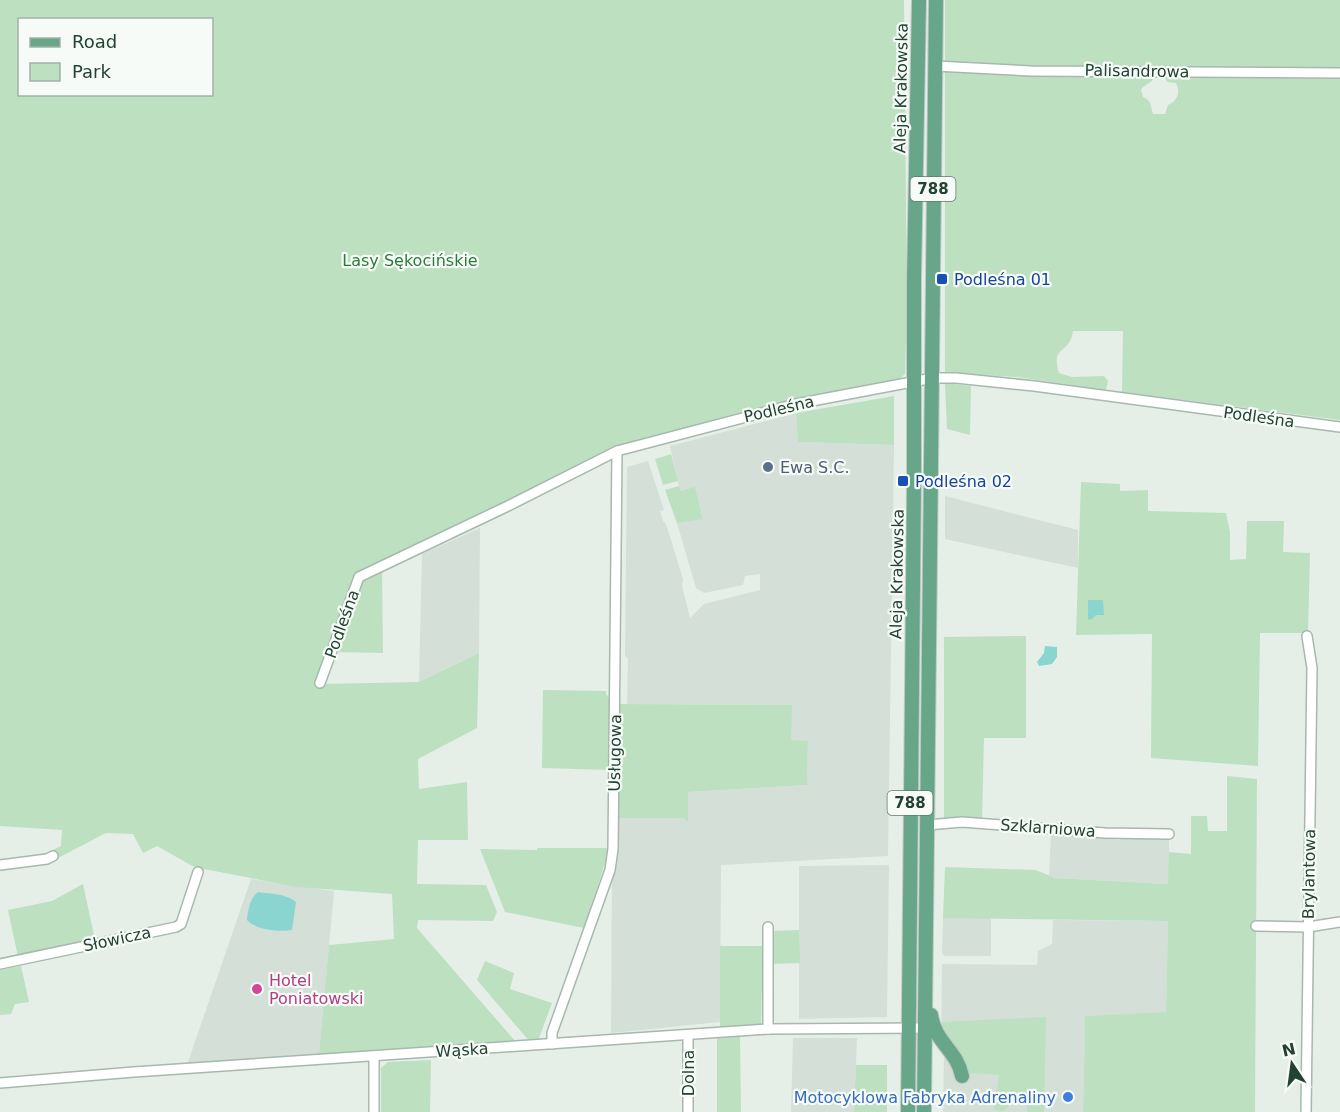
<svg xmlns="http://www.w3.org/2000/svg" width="1340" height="1112" viewBox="0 0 1340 1112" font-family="'DejaVu Sans',sans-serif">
	<rect width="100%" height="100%" fill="#e5efe8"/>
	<!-- built -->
	<g fill="#d3dfd7">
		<polygon points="796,413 798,442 894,445 888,856 721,865 720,1022 611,1033 612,872 616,871 617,821 621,818 688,792 807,785 808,741 790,741 791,705 627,704 628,659 625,656 627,467 648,461 664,510 660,511 663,521 666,524 683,579 682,586 690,618 704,604 760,590 760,574 745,576 743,585 704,593 696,588 677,523 703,518 695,488 680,491 670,446"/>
		<polygon points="945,496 1078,530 1078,568 945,539"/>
		<polygon points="480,528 479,653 419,682 422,554"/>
		<polygon points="1051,834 1119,840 1127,835 1169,838 1169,884 1055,878 1049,875"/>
		<polygon points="889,865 887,1017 799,1019 799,866"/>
		<polygon points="251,879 334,891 319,1054 187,1065"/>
		<polygon points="943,918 991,918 991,956 944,956 942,952"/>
		<polygon points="1053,920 1168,921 1166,1013 1085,1016 1083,1112 943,1112 944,1057 941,1052 942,964 1037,965 1038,951 1052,944"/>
		<polygon points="793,1038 857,1038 854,1112 791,1112"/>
	</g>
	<!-- green -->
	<g fill="#bde0c0" fill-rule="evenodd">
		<path d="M0,0H904L907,309L905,374L897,381L831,393L738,413L603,452L422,544L359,573L322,684L419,682L479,653L477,728L418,759L419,789L467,782L468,840H418L417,884L486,885L497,912L493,921L418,920L417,928L516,1042L319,1054L329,945L394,939L392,894L297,887L204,869L203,872L157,846L143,853L133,834L106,833L56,859L53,850L61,846L62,830L0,826ZM20,20H212V94H20Z"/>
		<polygon points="945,0 1340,0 1340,69 1036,69 945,63"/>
		<path d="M945,69L1154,75L1152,81L1143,87L1141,90L1143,97C1152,101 1150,105 1153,114H1165L1168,105C1177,101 1181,93 1176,83L1167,82L1164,75L1340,78V420L1122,392L1123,331H1073C1070,355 1050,345 1059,373L1072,377L1104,376L1108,381L1106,390L1017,377L945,373Z"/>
		<polygon points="945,383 971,386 970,435 947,429"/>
		<polygon points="894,396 894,445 798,442 796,413"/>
		<polygon points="671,454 678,481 663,485 655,459"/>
		<polygon points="1081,482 1120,484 1120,491 1148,490 1148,511 1226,513 1230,532 1230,560 1246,559 1247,521 1284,521 1283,552 1310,553 1308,633 1260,633 1258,766 1151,758 1152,634 1076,635"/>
		<polygon points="679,486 681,491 695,487 703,519 677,523 665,490"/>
		<polygon points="382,572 383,653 334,652 360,583"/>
		<polygon points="1026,636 1026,738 984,738 982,821 944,818 944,637"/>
		<polygon points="543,690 606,691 606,694 610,699 611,770 542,768"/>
		<polygon points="618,704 792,705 791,740 808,741 807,785 688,792 688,822 683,818 621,818 617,821"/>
		<polygon points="1227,776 1257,779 1255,1112 1083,1112 1085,1016 1166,1012 1168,921 943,918 945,867 1036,870 1055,878 1168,884 1169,852 1191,854 1191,816 1207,816 1208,831 1227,831"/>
		<polygon points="537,848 610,848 584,928 505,912 480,849 537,850"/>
		<polygon points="83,884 95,940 18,957 8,910 52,901"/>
		<polygon points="799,930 800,963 772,964 773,931"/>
		<polygon points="720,946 763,946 761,1024 720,1027"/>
		<polygon points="485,961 514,973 510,989 552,1003 538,1041 530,1042 477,980"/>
		<polygon points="21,966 29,1002 15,1004 11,1014 0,1015 0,970"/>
		<polygon points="1046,1017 1044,1112 1027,1112 1027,1105 1010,1105 1004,1111 994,1110 999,1075 967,1073 941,1036 942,1022"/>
		<polygon points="740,1037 741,1112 717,1112 717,1038"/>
		<polygon points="431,1060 430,1112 381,1112 381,1068 388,1062"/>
		<polygon points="856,1065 887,1065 887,1112 854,1112"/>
	</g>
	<!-- water -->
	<g fill="#8bd5d1">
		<polygon points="1088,600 1103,600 1104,615 1096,615 1092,619 1088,620"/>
		<polygon points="1045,646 1057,647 1057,657 1052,664 1039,666 1037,662 1044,653"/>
		<path d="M258,892C271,894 285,893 296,902L292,930C279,932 256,930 247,920C248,910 250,898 258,892Z"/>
	</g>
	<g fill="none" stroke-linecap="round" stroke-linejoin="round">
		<defs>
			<g id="street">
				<polyline points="935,66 1031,71 1340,73"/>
				<polyline points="320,683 359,577 508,506 617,451 796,404 933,378 956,378 1034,386 1340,427"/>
				<polyline points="927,825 962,822 1105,833 1169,834"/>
				<polyline points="0,865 47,859 53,856"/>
				<polyline points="1256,926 1308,927 1340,922"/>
				<polyline points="768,927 768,1029"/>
				<polyline points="0,964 176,927 181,924 198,872"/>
				<polyline points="552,1044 552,1033 610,870 613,849 617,451"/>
				<polyline points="0,1083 134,1072 768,1029 925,1028"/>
				<polyline points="374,1112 374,1056"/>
				<polyline points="688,1112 688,1035"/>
				<polyline points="1306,1112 1312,668 1307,636"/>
			</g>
			<g id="primary">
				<path d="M931,1015C935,1043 957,1050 962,1076"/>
				<polyline points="908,1112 914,481 914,279 919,0"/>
				<polyline points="924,1112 936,0"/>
			</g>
		</defs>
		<!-- street casing -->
		<use href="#street" stroke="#a7b8ae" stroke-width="12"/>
		<!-- primary casing -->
		<use href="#primary" stroke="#c1cac6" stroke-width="16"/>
		<!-- street -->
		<use href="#street" stroke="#fff" stroke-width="9"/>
		<!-- primary -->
		<use href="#primary" stroke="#68a689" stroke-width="14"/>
	</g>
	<!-- markers -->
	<g fill="#1a4fb4" stroke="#f6fbf7" stroke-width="2">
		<rect x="936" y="273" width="12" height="12" rx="3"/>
		<rect x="897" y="475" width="12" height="12" rx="3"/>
	</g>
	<circle fill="#5c6f8a" stroke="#f6fbf7" stroke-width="2" cx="768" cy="467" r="6"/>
	<circle fill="#d1479c" stroke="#f6fbf7" stroke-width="2" cx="257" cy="989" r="6"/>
	<circle fill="#3f7fe0" stroke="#f6fbf7" stroke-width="2" cx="1068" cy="1097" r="6"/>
	<g text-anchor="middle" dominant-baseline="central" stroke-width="4.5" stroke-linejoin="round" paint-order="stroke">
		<!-- shield labels -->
		<g fill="#f6fbf7" stroke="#627a6e" stroke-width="1.5">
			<rect x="910.5" y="177" width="45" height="24" rx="4.5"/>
			<rect x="887.5" y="791" width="45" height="24" rx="4.5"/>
		</g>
		<g font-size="15" font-weight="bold" fill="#234233">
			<text x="933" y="189">788</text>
			<text x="910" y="803">788</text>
		</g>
		<!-- street labels -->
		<g font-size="16" fill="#234233" stroke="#f6fbf7">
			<text transform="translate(1137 71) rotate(1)">Palisandrowa</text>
			<text transform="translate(901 88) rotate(-89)">Aleja Krakowska</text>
			<text transform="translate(779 409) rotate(-13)">Podleśna</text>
			<text transform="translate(1259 417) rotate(8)">Podleśna</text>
			<text transform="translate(897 574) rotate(-89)">Aleja Krakowska</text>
			<text transform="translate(342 624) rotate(-70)">Podleśna</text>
			<text transform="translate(615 753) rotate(-89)">Usługowa</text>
			<text transform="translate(1048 828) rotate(4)">Szklarniowa</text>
			<text transform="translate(1309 874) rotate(-89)">Brylantowa</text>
			<text transform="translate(117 939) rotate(-12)">Słowicza</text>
			<text transform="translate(462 1050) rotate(-4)">Wąska</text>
			<text transform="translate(688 1073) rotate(-90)">Dolna</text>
		</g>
		<!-- park labels -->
		<g font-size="16" fill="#2b7b3a" stroke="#f6fbf7">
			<text x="410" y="260">Lasy Sękocińskie</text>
		</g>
		<!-- transit labels -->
		<g font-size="16" fill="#164399" stroke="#f6fbf7" text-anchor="start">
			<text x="954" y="279">Podleśna 01</text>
			<text x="915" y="481">Podleśna 02</text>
		</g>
		<!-- service labels -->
		<g font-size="16" fill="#4e5e75" stroke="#f6fbf7" text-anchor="start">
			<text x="780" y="467">Ewa S.C.</text>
		</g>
		<!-- hotel labels -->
		<g font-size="16" fill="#b23c85" stroke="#f6fbf7" text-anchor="start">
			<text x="269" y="980">Hotel<tspan x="269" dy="18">Poniatowski</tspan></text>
		</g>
		<!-- shop labels -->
		<g font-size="16" fill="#366cbe" stroke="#f6fbf7" text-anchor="end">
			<text x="1056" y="1097">Motocyklowa Fabryka Adrenaliny</text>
		</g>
	</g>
	<!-- legend -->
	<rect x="18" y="18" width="195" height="78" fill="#f6fbf7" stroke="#a2b1a9" stroke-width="1.5"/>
	<rect x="30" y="38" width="30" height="9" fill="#68a689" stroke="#a2b1a9" stroke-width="1.5"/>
	<text x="72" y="48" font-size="18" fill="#234233">Road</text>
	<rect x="30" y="63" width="30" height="18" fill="#bde0c0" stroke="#a2b1a9" stroke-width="1.5"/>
	<text x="72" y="78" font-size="18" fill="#234233">Park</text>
	<!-- north arrow -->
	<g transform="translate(1292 1064) rotate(347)" stroke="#f6fbf7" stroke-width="4.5" paint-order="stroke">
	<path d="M0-4.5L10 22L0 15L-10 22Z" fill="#234233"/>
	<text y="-9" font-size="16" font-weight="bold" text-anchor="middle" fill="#234233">N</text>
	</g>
</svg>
